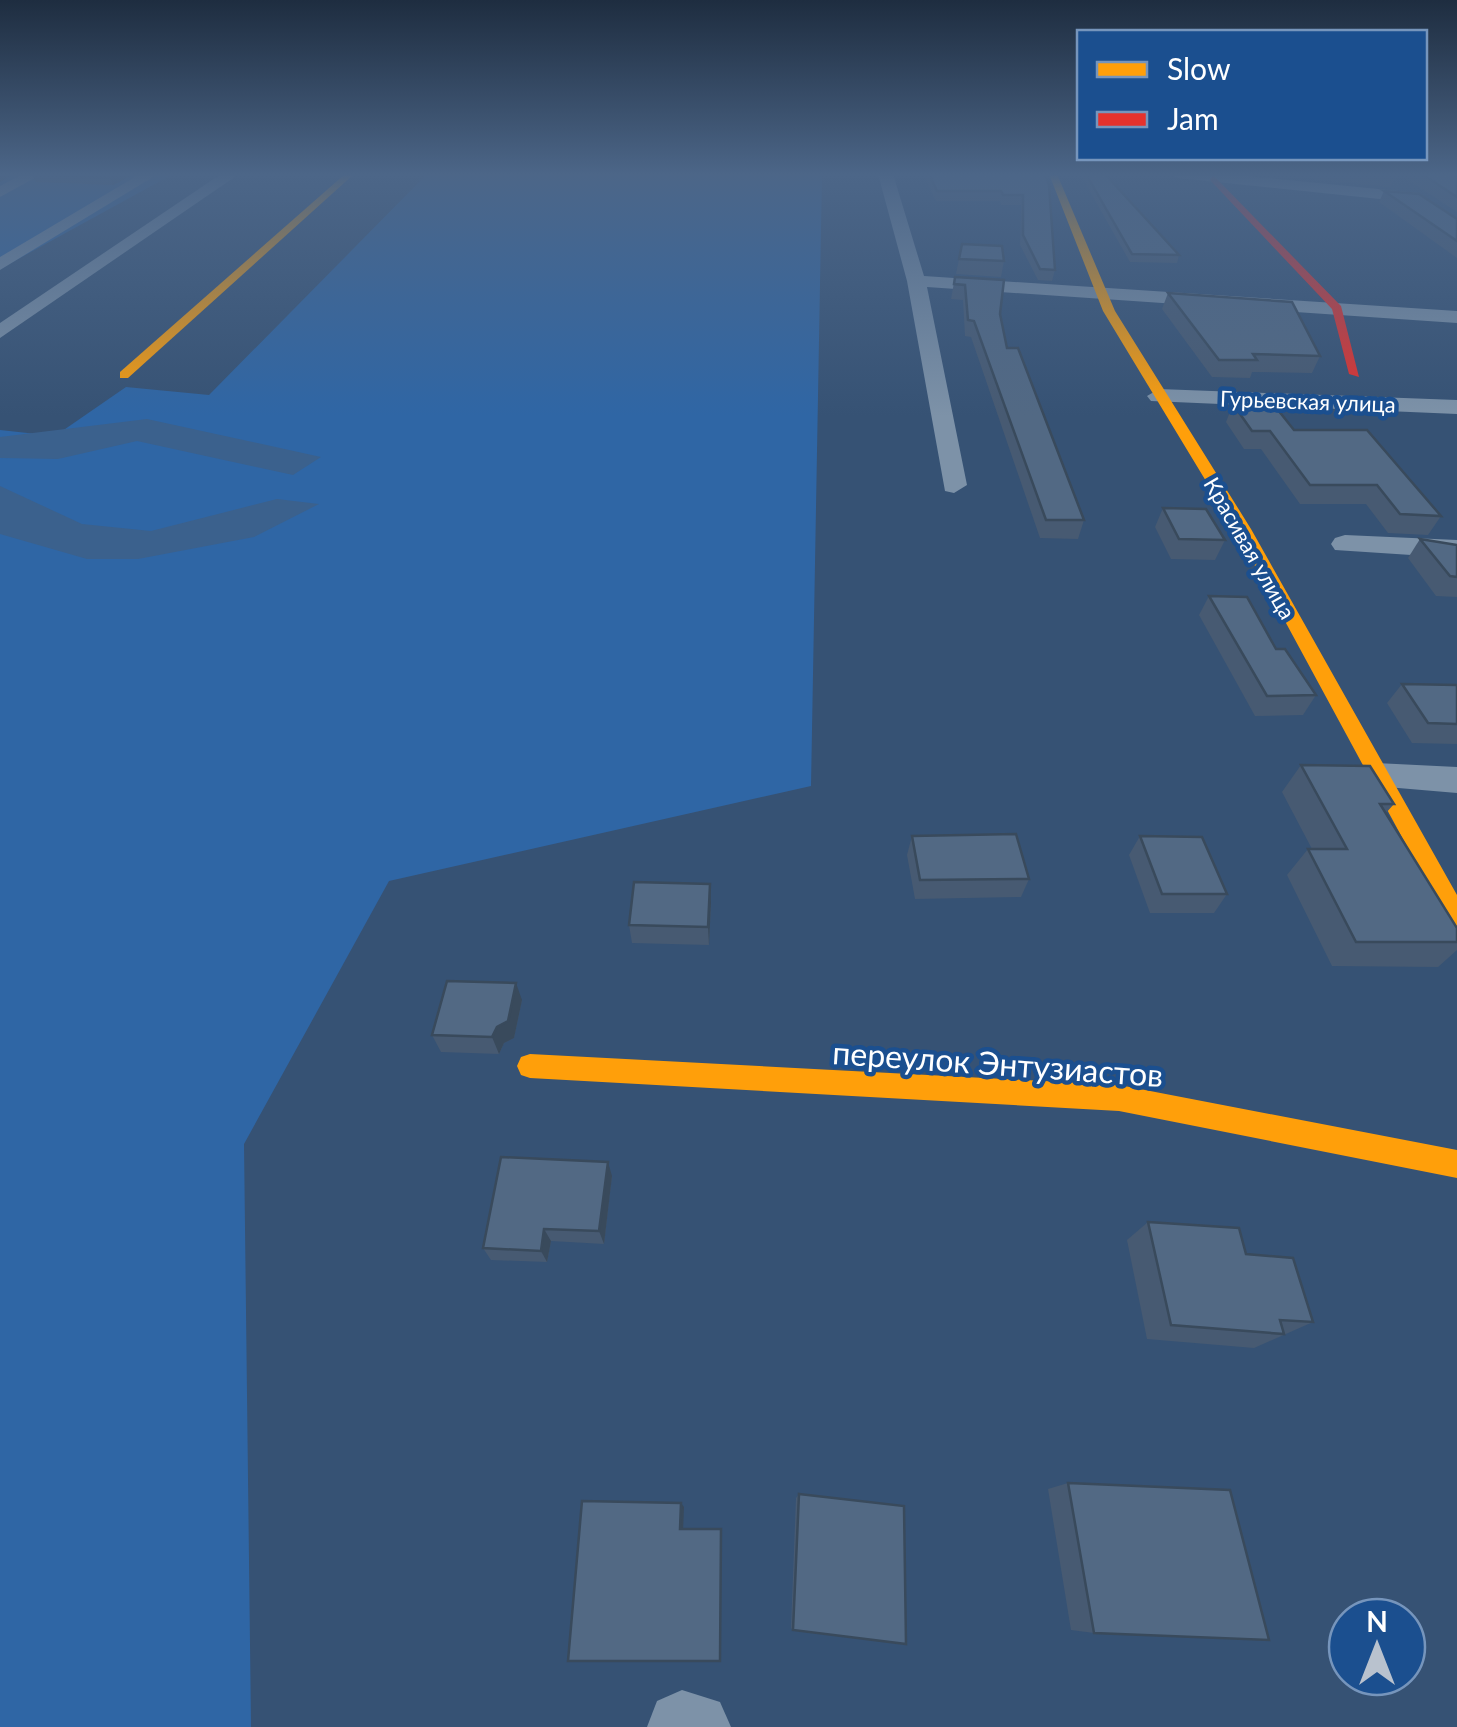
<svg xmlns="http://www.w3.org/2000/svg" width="1457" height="1727" viewBox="0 0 1457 1727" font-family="Lato,sans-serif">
	<rect width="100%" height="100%" fill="#365274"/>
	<!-- green -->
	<g fill="#2f66a5">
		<polygon points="0,174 173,174 0,269"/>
		<polygon points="427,174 822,174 811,786 389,881 244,1144 251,1727 0,1727 0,430 55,436 126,387 209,395"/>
	</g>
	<!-- water -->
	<g fill="#3b618d">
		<polygon points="147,419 321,457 293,475 137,441 58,459 0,458 0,437"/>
		<polygon points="0,486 82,524 151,531 277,499 319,504 254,537 138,559 87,559 0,534"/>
	</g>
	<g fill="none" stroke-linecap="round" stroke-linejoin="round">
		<!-- street -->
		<g fill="#7d92a8" fill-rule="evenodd">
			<polygon points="23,174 42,174 0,197 0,186"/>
			<polygon points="140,174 158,174 0,270 0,257"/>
			<polygon points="221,174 239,174 0,338 0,323"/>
			<polygon points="878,174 893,174 924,276 1457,311 1457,323 927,287 967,485 954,493 945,491 907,281"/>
			<polygon points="1171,174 1228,174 1418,193 1426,198 1418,203 1178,178"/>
			<polygon points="1159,389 1457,400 1457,414 1151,401 1147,396"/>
			<polygon points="1345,535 1457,540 1457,558 1335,550 1331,544 1335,538"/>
			<polygon points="1376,763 1457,767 1457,793 1363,785 1358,776 1363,767"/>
			<polygon points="682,1690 720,1702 731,1727 647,1727 657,1701"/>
		</g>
		<!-- slow -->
		<g fill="#ff9f0a" fill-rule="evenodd">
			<polygon points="345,174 354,174 128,378 120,378 120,372"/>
			<polygon points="1049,174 1057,174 1115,311 1251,529 1457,895 1457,927 1449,924 1235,529 1103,311"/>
			<polygon points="530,1054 1119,1085 1457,1150 1457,1178 1119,1111 530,1078 521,1075 517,1066 521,1057"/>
		</g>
		<!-- jam -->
		<polygon fill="#e5322d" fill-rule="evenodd" points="1213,175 1341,306 1359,377 1349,374 1332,309 1210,180"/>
	</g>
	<!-- wall -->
	<g fill="#475a72">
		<polygon points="134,174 113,185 36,182 32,175"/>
		<polygon points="923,174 1045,174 1055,270 1052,281 1038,280 1020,245 1021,205 1001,205 1000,201 936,201"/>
		<polygon points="1080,174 1105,174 1179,255 1177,263 1130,262"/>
		<polygon points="1264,174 1453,174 1457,177 1457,212 1402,176 1394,179 1390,187"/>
		<polygon points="1384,191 1457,219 1457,258 1379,202"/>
		<polygon points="962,244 1004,261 1001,277 956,274"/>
		<polygon points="955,277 1000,314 1007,348 1084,520 1078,539 1040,538 971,337 965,336 963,300 951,299"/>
		<polygon points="1168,293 1320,356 1312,373 1252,372 1250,378 1212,377 1162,309"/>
		<polygon points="1233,404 1294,430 1441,516 1428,535 1388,533 1366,504 1300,504 1261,449 1244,449 1226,422"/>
		<polygon points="1163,508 1225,540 1215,560 1171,559 1155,527"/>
		<polygon points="1420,539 1457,545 1457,597 1436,596 1408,558"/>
		<polygon points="1209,596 1276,649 1316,695 1303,715 1255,716 1199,615"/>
		<polygon points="1402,684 1457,685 1457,744 1412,743 1387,703"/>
		<polygon points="1301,765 1394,804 1386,813 1457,928 1457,950 1438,967 1332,966 1287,875 1308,849 1312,849 1282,792"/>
		<polygon points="912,836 1029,879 1021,897 915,899 907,855"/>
		<polygon points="1140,836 1227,894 1214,913 1150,913 1129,855"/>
		<polygon points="711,903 709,945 632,943 629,925"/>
		<polygon points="522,1000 514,1038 504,1043 499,1054 441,1052 432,1035"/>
		<polygon points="612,1176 604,1244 551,1241 547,1262 491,1260 483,1248"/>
		<polygon points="1148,1222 1246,1254 1313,1322 1254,1348 1147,1339 1127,1240"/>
		<polygon points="1068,1483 1094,1633 1071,1630 1048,1489"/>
		<polygon points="799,1494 793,1630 791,1628 796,1498"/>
	</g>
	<!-- shaded-wall -->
	<g fill="#394a5c">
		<polygon points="0,174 14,174 0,182"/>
		<polygon points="118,174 134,174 113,185 110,178"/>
		<polygon points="710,884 711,903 709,945 708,927"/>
		<polygon points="516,983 522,1000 514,1038 504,1043 499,1054 492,1037"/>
		<polygon points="608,1162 612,1176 604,1244 599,1231"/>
		<polygon points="544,1229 551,1241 547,1262 541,1251"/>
		<polygon points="681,1503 684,1507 683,1532 680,1529"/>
	</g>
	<!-- building -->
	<g fill="#526984" stroke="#394a5c" stroke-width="2.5">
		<polygon points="33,174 118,174 110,178"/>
		<polygon points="929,174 1045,174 1049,185 1055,270 1040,269 1023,235 1023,195 1003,195 1001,191 937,191"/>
		<polygon points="1086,174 1105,174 1179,255 1132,254"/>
		<polygon points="1422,174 1453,174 1457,177 1457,197"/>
		<polygon points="1384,191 1419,194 1457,219 1457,241"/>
		<polygon points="962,244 1002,246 1004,261 959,259"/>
		<polygon points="955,277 1004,280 1000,314 1007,348 1018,348 1084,520 1046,520 974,321 968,320 965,285 954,284"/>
		<polygon points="1168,293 1292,302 1320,356 1253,354 1257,360 1219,360"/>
		<polygon points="1233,404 1274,405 1294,430 1367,430 1441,516 1400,514 1377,485 1310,485 1270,431 1252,431"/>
		<polygon points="1163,508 1206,509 1225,540 1179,539"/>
		<polygon points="1420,539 1457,545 1457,577 1450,576"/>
		<polygon points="1209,596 1247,597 1276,649 1285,649 1316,695 1267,696"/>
		<polygon points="1402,684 1457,685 1457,724 1428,723"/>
		<polygon points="1301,765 1370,766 1394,804 1380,804 1457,928 1457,942 1356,942 1308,849 1347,849"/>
		<polygon points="1016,834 1029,879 920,880 912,836"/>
		<polygon points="1140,836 1202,837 1227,894 1162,894"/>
		<polygon points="634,882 710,884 708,927 629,925"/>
		<polygon points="447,981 516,983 508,1021 497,1027 492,1037 432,1035"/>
		<polygon points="501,1157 608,1162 599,1231 544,1229 541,1251 483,1248"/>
		<polygon points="1148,1222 1239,1228 1246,1254 1293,1258 1313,1322 1280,1320 1284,1334 1171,1325"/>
		<polygon points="1068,1483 1230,1490 1269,1640 1094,1633"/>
		<polygon points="799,1494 904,1506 906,1644 793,1630"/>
		<polygon points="582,1501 681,1503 680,1529 721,1529 720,1661 568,1661"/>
	</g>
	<!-- sky -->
	<linearGradient id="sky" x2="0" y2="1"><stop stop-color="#1e2d40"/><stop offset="0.42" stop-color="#4c6688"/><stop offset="1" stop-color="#4c6688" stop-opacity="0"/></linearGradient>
	<rect width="1457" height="416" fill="url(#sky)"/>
	<g text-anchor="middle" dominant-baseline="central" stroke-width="9" stroke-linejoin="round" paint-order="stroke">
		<!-- far-street labels -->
		<g font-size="22" fill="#fff" stroke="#1b4f8f">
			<text transform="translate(1308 401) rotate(2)">Гурьевская улица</text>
			<text transform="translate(1250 548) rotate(60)">Красивая улица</text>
		</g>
		<!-- near-street labels -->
		<g font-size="32" fill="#fff" stroke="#1b4f8f">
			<text transform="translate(998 1063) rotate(4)">переулок Энтузиастов</text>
		</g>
	</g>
	<!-- legend -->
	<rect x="1077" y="30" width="350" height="130" fill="#1b4f8f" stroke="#7695bc" stroke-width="2.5"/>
	<rect x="1097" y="62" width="50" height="15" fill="#ff9f0a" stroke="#7695bc" stroke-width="2.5"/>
	<text x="1167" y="80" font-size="30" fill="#ffffff">Slow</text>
	<rect x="1097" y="112" width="50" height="15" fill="#e5322d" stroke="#7695bc" stroke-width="2.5"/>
	<text x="1167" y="130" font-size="30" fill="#ffffff">Jam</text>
	<!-- north arrow -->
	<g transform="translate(1377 1647)"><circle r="48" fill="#1b4f8f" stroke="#7695bc" stroke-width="2.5"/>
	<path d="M0-8L18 38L0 25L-18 38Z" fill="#b9c2ce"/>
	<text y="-15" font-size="28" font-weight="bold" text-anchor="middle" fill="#ffffff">N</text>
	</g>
</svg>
